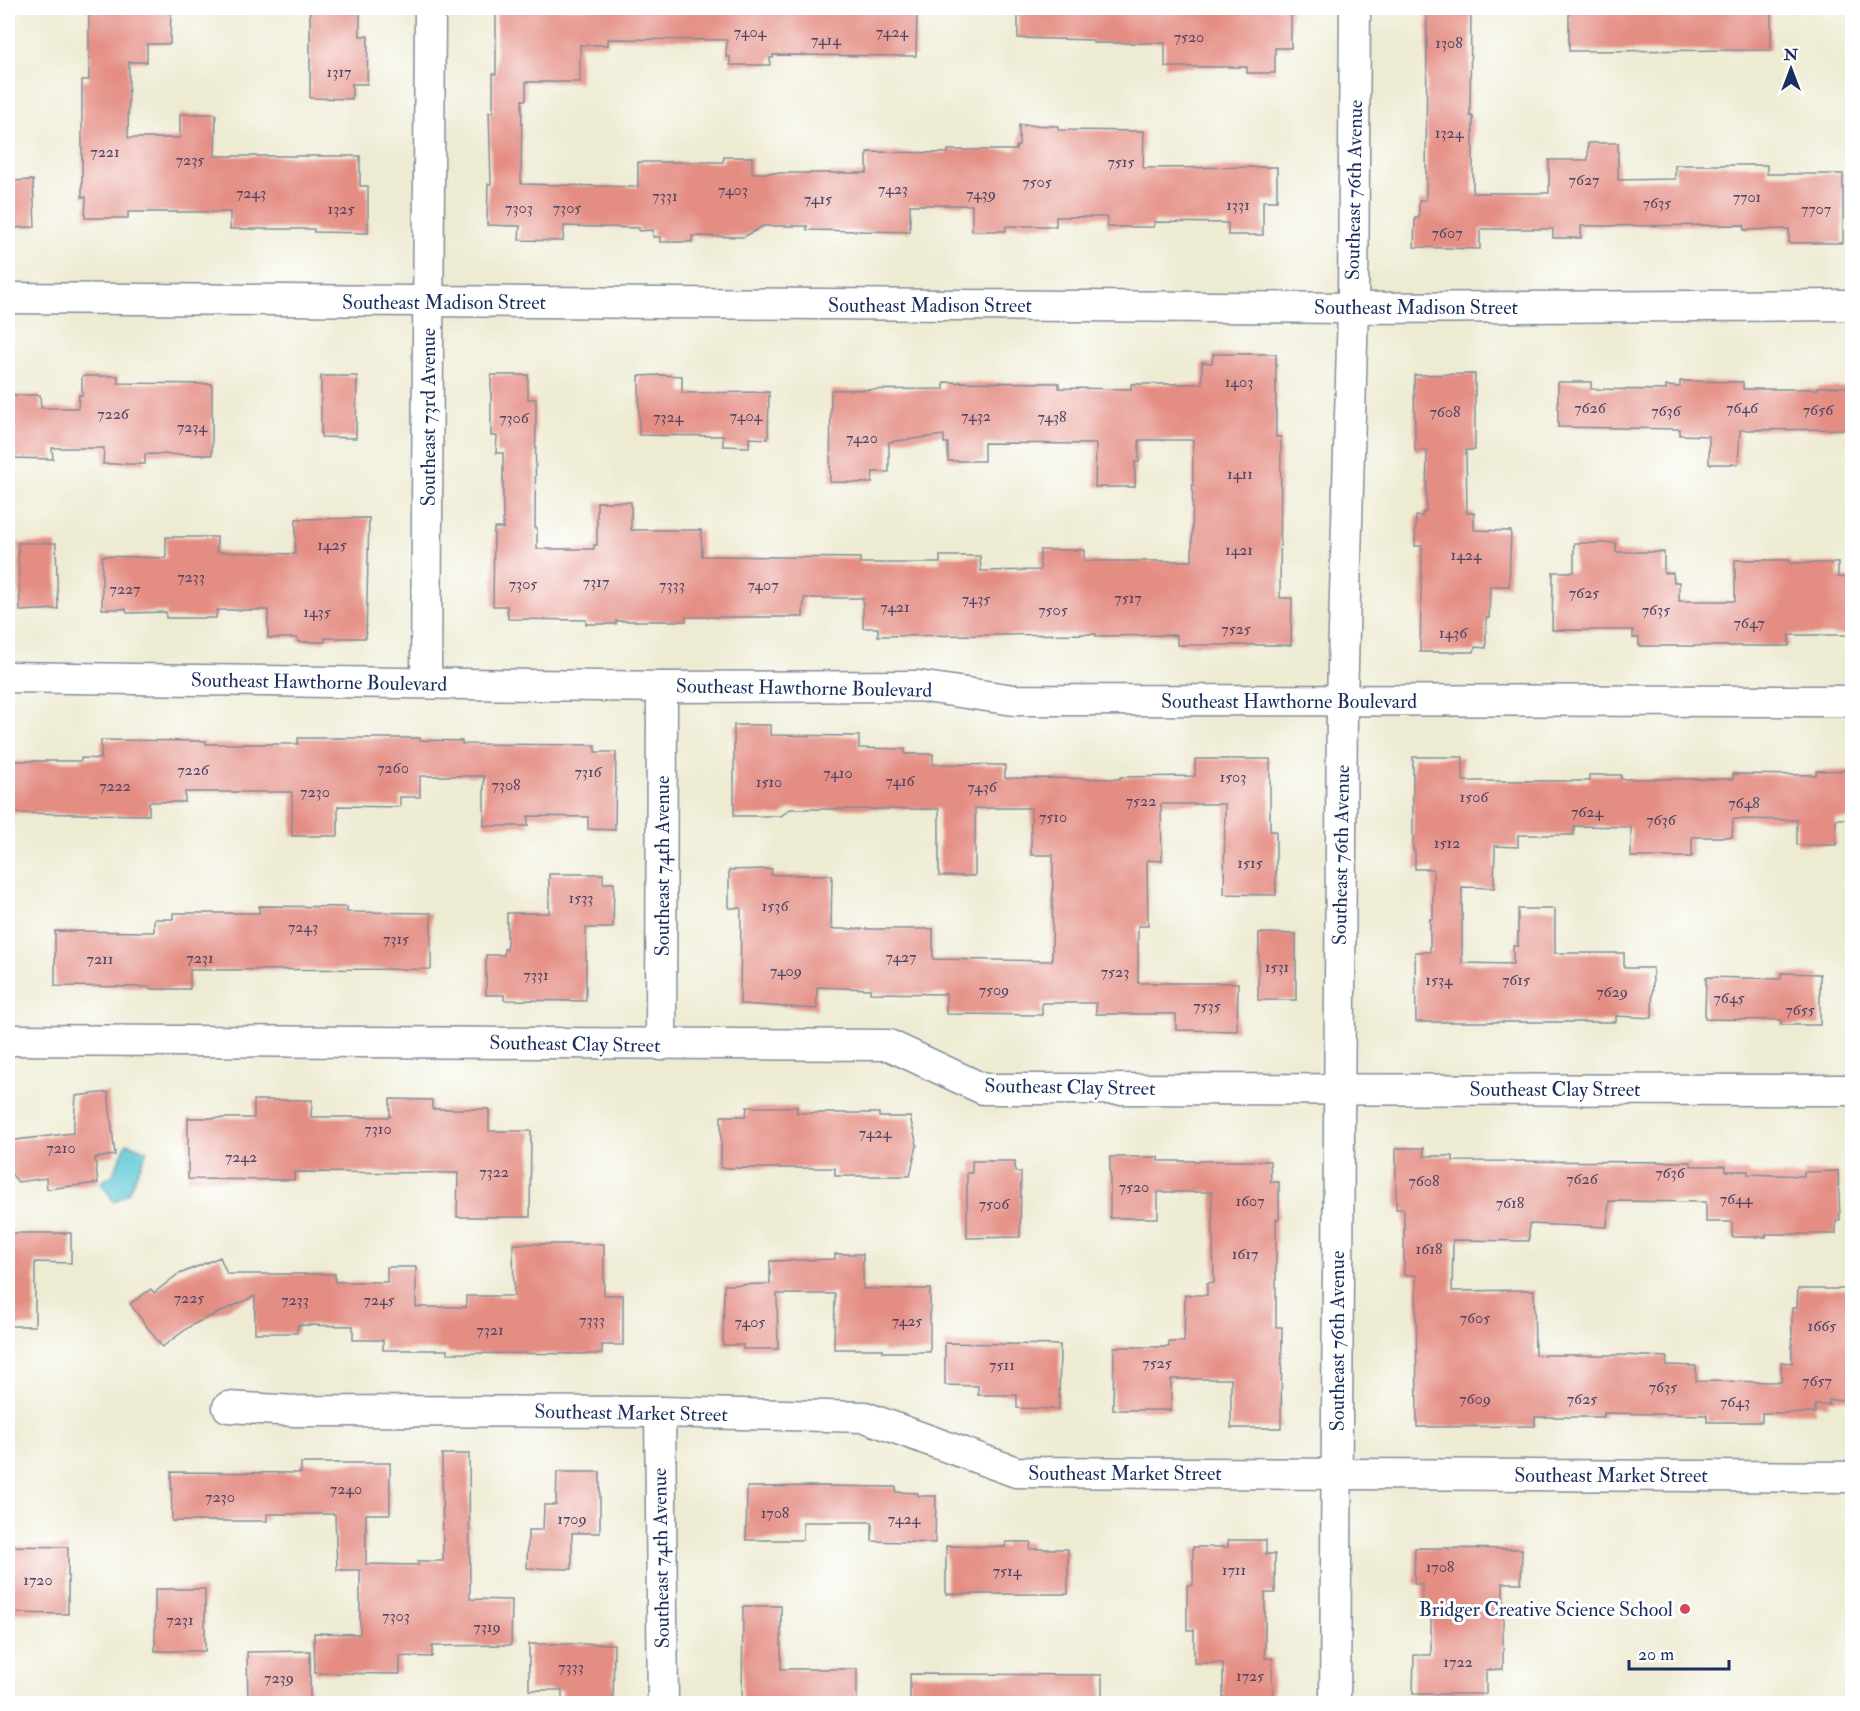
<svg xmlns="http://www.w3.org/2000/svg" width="1860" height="1711" viewBox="0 0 1860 1711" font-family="'IM FELL Double Pica',serif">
<rect width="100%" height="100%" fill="#fff"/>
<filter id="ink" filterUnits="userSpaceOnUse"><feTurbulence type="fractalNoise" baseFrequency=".0167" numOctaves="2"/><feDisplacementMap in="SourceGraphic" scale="12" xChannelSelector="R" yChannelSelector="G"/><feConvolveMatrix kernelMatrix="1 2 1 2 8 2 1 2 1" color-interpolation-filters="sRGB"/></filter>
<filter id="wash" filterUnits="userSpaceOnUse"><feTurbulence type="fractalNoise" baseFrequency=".008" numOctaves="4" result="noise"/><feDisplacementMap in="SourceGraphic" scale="24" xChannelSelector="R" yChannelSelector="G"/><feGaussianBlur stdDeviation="1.35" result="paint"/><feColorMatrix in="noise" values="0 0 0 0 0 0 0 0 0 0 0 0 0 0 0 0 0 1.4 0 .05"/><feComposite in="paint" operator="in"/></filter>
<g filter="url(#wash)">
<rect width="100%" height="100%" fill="#eeebd3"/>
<path fill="#5cc8d4" stroke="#3c7c99" stroke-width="1.5" d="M127,1143L147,1151L128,1193L114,1202L101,1182L112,1176Z"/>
<g id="blocks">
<g fill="#e48d83">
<path d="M89,8H171L170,44H147V62H129L128,138H180V114H216L215,156H360V186H368V233L314,232V229H230V212H128V218H85L86,197H82V80H89Z"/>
<path d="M310,8H360V36H368L367,84H352V99L310,98Z"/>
<path d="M496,8H917L916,56L773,55V58H770V65H730V57H726L727,40L608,39V45H580V82H526V100H522L521,184L638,187V162H723L724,157H752V173H867V152L948,153V150H1016L1017,146H1019V125L1058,126V130L1144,131L1143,168L1277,167V201H1263V235H1228V223L1154,222V227H1107V217H1056V226H1006V231H972V205H910V232L807,230V226H763L744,237L692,236V242H660V237H653V230L639,231V228L564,226L563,241L519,240L520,226L487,225L488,184H491L489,112H493V74H496Z"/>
<path d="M1018,8H1291V48H1275V73H1247V67H1165V43H1093V40L1018,38Z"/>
<path d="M1427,8H1471L1470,116H1473V193H1549V160H1588V143H1618V180L1675,179V165H1767V174H1843V243H1789V229L1744,230V225L1581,226V238H1553V229H1480V249L1414,247L1415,218H1419V200H1426Z"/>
<path d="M1569,8H1771V50L1569,51Z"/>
<path d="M33,180L35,227L8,228V181Z"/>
<path d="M1213,354H1276V437H1281L1280,598H1292L1291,645H1177V635L1096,636V634L878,636V628H863V598H804L803,617H686V621H616V624H586V620L508,619L507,606H493L494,528H503V453H496L497,436H491V375H528V399H536L535,528H537V549H594V545H597V502H631V530H701L702,556L860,558V563H940V556H980L981,571L1040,570V550H1084V561H1192L1193,440H1139V462H1135V487H1095L1096,444L984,443V461H948V443H944V435L889,442V472H873L872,483L830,482L831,390L944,389V382L1059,383V388L1131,389V384H1202V362L1212,363Z"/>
<path d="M1475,374V450H1466L1467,513H1474V530L1511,531L1509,586H1490L1489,618H1486V648L1475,647L1474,652H1420L1422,546H1415L1416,516H1423V512H1426L1427,450L1415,451L1414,375Z"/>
<path d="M661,375L682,376V393L769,392L768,439L749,438V447L723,446V436L639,435V376Z"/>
<path d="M82,376H118V383L212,384V455L145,454V464H103L104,448H52L53,459L8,458V395H40L41,408H78L79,395H82Z"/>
<path d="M321,376H357L356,438L321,437Z"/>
<path d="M1680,381L1743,382V389H1818V387H1849V429L1740,430L1738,464H1709V436L1680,435V429L1558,427V382H1591V389L1666,390V386L1680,387Z"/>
<path d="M369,518L366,638H325V642H298V638H268V610H217L216,618H166V612L127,613L126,609H102V556L166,558V537H217V552L295,554L296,519Z"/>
<path d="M18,543H56L58,609L20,611Z"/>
<path d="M1574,543H1616V552H1664V573H1673L1674,582H1679V601H1735V560H1790V563H1838V577L1852,578V635H1789V646H1639V638H1633V630H1552L1553,572H1574Z"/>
<path d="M734,725H770V735L859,736V748L905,749V754H933V764L1005,765V778L1120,779V777L1195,776V759H1270V831H1276V895L1224,894L1225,804H1161L1162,861L1147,860L1148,926H1138V983H1238L1237,1031L1176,1030V1014H1096V1003H1042V1015L946,1014V994L870,993V989L817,987V1009L740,1004L741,908H729V870L772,869L771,875H832L831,929H933V959L1052,961L1053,855H1031V808H975V876H939V809H790L781,816H734Z"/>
<path d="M298,738H420V740L462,741V744L595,745V752H616L615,830L588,829V817L528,816V826H484V776H420V797H400V807L338,806V836H292V792H185V802H149V815L12,813L11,804H8V761H81V758L101,759V740L206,741V744H298Z"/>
<path d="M1413,757H1463V781H1589V775H1621V779H1733V774L1816,775V771L1852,770V819H1836V845H1797V820L1733,819L1732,837H1692V857H1631V827L1574,826V835H1518V847L1495,846L1494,888L1462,887V963L1513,964V946H1518V909H1555V953H1624V968H1653L1652,1018L1616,1016V1022H1416L1415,952H1430V919H1433V869H1415V851H1413Z"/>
<path d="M549,874H603V883H614L613,928H586V1001L504,1000V995H486V955H504V949H507V913H549Z"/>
<path d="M259,906L347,907V912L431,913V969L190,970V989H150V987L55,986V931L154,932V919H173V913H259Z"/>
<path d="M1259,933L1296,934V1000H1258Z"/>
<path d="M1781,973L1820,974V1025H1781V1020L1705,1019L1706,977L1781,979Z"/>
<path d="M108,1092L115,1155L95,1158L98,1183L47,1189L46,1178L18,1182L8,1170V1141L73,1133L76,1096Z"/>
<path d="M390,1099L432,1100V1109H489V1131H531L530,1217H457L458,1173L294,1172V1180L188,1179V1118H254V1100H312L311,1117H390Z"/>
<path d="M747,1107H797V1113H879V1117H910L917,1145L910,1176H835V1168H721V1116H746Z"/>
<path d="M1396,1148H1424V1156H1453V1161L1691,1162V1166H1726V1171H1748V1174L1804,1176V1172L1838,1171L1840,1221H1836V1234H1766V1237H1732V1222H1706V1202L1609,1201L1607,1227L1529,1224V1241L1453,1240L1452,1291L1534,1290L1535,1355H1622L1667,1357L1666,1365L1696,1366V1381L1781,1382V1362L1792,1363V1308H1797L1798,1289H1852V1399L1829,1400V1405H1815V1413H1762V1422H1707V1415L1604,1413V1417H1535V1426L1417,1427L1416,1275H1404V1209H1396Z"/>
<path d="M1110,1157H1158V1161H1270L1271,1182H1279V1219H1276V1327H1282L1281,1428H1231V1379H1171V1410H1113L1114,1347H1169V1342H1184L1185,1295H1207V1283H1214L1212,1192H1158V1218H1110Z"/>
<path d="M972,1161H1015V1172H1021L1020,1237L967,1238V1173H972Z"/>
<path d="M8,1233H71V1263L35,1262V1326H8Z"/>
<path d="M513,1244H604V1295H623V1345H602V1354L447,1353V1350H383V1340H353V1326L298,1325L297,1333H255V1296L192,1325L162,1347L130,1304L151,1289L154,1293L177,1275L220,1257L227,1274H335V1282H387V1267H416V1307H466V1296H514Z"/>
<path d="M835,1254H863V1289H930V1352H883V1349H834L835,1294H777L778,1349H743V1345H723L724,1285L770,1284V1261L835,1259Z"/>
<path d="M945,1343L1060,1345L1059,1409L1017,1408V1395H978V1386L945,1385Z"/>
<path d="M442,1454H469L470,1599L512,1600L511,1645L432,1646V1657L400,1656V1674L315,1673L314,1633L360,1634V1570H337L335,1514H267V1521H172L171,1472L301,1473V1463H390V1514H366V1564L418,1565V1561H443Z"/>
<path d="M557,1472H600V1533H572V1569L527,1568L528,1530H543L544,1505H556Z"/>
<path d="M818,1486L896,1487V1492L918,1493V1496H936L935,1543L872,1541V1522H803V1540H746L747,1487Z"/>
<path d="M1228,1540H1266V1554H1275V1593H1265V1658H1272L1273,1704H1223V1663H1194V1630H1187V1585H1193V1547H1228Z"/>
<path d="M1006,1542H1031L1030,1549H1068V1594H946V1546L1005,1547Z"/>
<path d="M8,1546L68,1547V1614L8,1613Z"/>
<path d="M1415,1548L1522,1549L1521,1583H1503V1669L1486,1670V1694H1413L1414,1655H1431V1602L1422,1601V1584H1414Z"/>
<rect x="155" y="1589" width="50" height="62"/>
<path d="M743,1606H781V1669H857V1704H742Z"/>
<path d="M529,1644H614L613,1704H562V1690H529Z"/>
<path d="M310,1651V1704H248L247,1652Z"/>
<path d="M910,1674L1102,1675V1704H910Z"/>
</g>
</g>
</g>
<g filter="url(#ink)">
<use href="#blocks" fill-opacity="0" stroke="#848d98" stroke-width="1.5"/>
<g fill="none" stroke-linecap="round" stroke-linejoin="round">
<g stroke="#848d98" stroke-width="33">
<g id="street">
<path d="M8,298L1353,308L1852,305"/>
<path d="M8,677L662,687L918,686L1014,700L1852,701"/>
<path d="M426,683L430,8"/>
<path d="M8,1040L889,1045L983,1089L1852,1090"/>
<path d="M661,1045L662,687"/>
<path d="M228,1407L296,1411L660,1412L865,1417L1016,1472L1852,1477"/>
<path d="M660,1412L663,1704"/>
<path d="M1335,1704L1342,701L1353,308L1355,8"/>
</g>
</g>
<use href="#street" stroke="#fff" stroke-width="30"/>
</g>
</g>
<circle fill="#d1495b" stroke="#fff" stroke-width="2" cx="1685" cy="1609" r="6"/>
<g text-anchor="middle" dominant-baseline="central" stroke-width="6" stroke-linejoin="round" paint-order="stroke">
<g font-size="16" fill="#4d4667">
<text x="750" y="32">7404</text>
<text x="892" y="32">7424</text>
<text x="1189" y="37">7520</text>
<text x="826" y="40">7414</text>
<text x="1449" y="43">1308</text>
<text x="339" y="72">1317</text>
<text x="1449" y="133">1324</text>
<text x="105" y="152">7221</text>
<text x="190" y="160">7235</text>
<text x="1121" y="162">7515</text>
<text x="1584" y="180">7627</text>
<text x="1037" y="182">7505</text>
<text x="893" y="189">7423</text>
<text x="733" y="190">7403</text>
<text x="251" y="193">7243</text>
<text x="981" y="194">7439</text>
<text x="665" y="196">7331</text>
<text x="1747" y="197">7701</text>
<text x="818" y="199">7415</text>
<text x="1657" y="203">7635</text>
<text x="1238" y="205">1331</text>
<text x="519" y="208">7303</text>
<text x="567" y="208">7305</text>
<text x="341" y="209">1325</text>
<text x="1816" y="209">7707</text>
<text x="1447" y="233">7607</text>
<text x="1239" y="382">1403</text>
<text x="1590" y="408">7626</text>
<text x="1742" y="408">7646</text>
<text x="1818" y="410">7656</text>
<text x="1666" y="411">7636</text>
<text x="1445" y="412">7608</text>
<text x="113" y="414">7226</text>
<text x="746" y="416">7404</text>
<text x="976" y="416">7432</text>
<text x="668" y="417">7324</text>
<text x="1052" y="417">7438</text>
<text x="514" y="418">7306</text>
<text x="192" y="427">7234</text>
<text x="862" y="438">7420</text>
<text x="1240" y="474">1411</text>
<text x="332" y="545">1425</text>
<text x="1239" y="550">1421</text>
<text x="1466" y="555">1424</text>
<text x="191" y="577">7233</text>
<text x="596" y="582">7317</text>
<text x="523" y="584">7305</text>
<text x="672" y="585">7333</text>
<text x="763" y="585">7407</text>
<text x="125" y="589">7227</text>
<text x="1584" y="593">7625</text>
<text x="1128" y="598">7517</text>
<text x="976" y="599">7435</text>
<text x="895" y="607">7421</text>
<text x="1053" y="610">7505</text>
<text x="1656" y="610">7635</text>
<text x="317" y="612">1435</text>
<text x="1749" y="623">7647</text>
<text x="1236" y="629">7525</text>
<text x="1453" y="633">1436</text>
<text x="393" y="768">7260</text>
<text x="193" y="770">7226</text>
<text x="588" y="772">7316</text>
<text x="838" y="773">7410</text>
<text x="1233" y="777">1503</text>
<text x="900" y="781">7416</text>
<text x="769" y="782">1510</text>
<text x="506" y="785">7308</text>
<text x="115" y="786">7222</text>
<text x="982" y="787">7436</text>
<text x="315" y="792">7230</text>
<text x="1474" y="797">1506</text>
<text x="1141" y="801">7522</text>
<text x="1744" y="803">7648</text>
<text x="1587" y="812">7624</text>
<text x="1053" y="817">7510</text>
<text x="1661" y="820">7636</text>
<text x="1447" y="843">1512</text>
<text x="1250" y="863">1515</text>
<text x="581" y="898">1533</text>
<text x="775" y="906">1536</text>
<text x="303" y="927">7243</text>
<text x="396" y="939">7315</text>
<text x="901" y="957">7427</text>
<text x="200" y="958">7231</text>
<text x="100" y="959">7211</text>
<text x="1277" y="967">1531</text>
<text x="786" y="971">7409</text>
<text x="1115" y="972">7523</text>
<text x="536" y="975">7331</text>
<text x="1439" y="980">1534</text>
<text x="1516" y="980">7615</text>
<text x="994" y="990">7509</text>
<text x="1612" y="992">7629</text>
<text x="1729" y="998">7645</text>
<text x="1207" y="1006">7535</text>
<text x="1800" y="1010">7655</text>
<text x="378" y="1129">7310</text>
<text x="875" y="1133">7424</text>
<text x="61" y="1148">7210</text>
<text x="241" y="1157">7242</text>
<text x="494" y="1172">7322</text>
<text x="1670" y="1173">7636</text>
<text x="1582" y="1179">7626</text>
<text x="1424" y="1181">7608</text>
<text x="1134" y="1187">7520</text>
<text x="1736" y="1199">7644</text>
<text x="1250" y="1201">1607</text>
<text x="1510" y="1203">7618</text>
<text x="994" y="1204">7506</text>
<text x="1429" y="1249">1618</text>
<text x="1245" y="1254">1617</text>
<text x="189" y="1298">7225</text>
<text x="295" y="1300">7233</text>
<text x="379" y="1300">7245</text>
<text x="1475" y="1318">7605</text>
<text x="592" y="1320">7333</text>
<text x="907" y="1321">7425</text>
<text x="750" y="1322">7405</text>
<text x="1822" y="1326">1665</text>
<text x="490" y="1330">7321</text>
<text x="1157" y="1363">7525</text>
<text x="1002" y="1365">7511</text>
<text x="1817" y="1381">7657</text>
<text x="1663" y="1387">7635</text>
<text x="1475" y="1399">7609</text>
<text x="1582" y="1399">7625</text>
<text x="1735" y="1402">7643</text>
<text x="346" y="1489">7240</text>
<text x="220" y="1497">7230</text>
<text x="775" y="1513">1708</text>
<text x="572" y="1519">1709</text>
<text x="904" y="1519">7424</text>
<text x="1440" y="1567">1708</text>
<text x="1234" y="1570">1711</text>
<text x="1007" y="1571">7514</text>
<text x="38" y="1580">1720</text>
<text x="396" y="1616">7303</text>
<text x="180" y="1620">7231</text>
<text x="487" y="1627">7319</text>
<text x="1458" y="1662">1722</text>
<text x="571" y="1667">7333</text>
<text x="1250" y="1676">1725</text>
<text x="279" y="1678">7239</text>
</g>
<g font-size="20" fill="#1b2f5e" stroke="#fff">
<text transform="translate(1354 190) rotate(-89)">Southeast 76th Avenue</text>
<text x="444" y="302">Southeast Madison Street</text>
<text x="930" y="305">Southeast Madison Street</text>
<text x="1416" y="307">Southeast Madison Street</text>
<text transform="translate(428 417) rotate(-90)">Southeast 73rd Avenue</text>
<text transform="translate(319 682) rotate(1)">Southeast Hawthorne Boulevard</text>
<text transform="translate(804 688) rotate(1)">Southeast Hawthorne Boulevard</text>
<text x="1289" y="701">Southeast Hawthorne Boulevard</text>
<text transform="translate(1341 855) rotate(-89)">Southeast 76th Avenue</text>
<text transform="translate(662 866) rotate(-90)">Southeast 74th Avenue</text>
<text transform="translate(575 1044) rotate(1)">Southeast Clay Street</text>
<text transform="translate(1070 1087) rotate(1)">Southeast Clay Street</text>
<text x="1555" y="1089">Southeast Clay Street</text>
<text transform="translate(1337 1341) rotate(-90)">Southeast 76th Avenue</text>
<text transform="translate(631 1413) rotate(1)">Southeast Market Street</text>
<text x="1125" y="1473">Southeast Market Street</text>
<text x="1611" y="1475">Southeast Market Street</text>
<text transform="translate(661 1558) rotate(-91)">Southeast 74th Avenue</text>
</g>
<g font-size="20" fill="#1b2f5e" stroke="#fff" text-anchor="end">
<text x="1673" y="1609">Bridger Creative Science School</text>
</g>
</g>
<rect width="1860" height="1711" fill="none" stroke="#fff" stroke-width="30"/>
<g transform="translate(1791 69)" stroke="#ffffff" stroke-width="4.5" paint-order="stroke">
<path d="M0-4.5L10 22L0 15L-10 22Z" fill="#1b2f5e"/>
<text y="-9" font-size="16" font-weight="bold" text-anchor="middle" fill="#1b2f5e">N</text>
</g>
<path d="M1629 1660v9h100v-9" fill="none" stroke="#1b2f5e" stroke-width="3"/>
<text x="1638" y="1660" font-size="18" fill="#1b2f5e" stroke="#ffffff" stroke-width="4.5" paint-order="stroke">20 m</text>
</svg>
